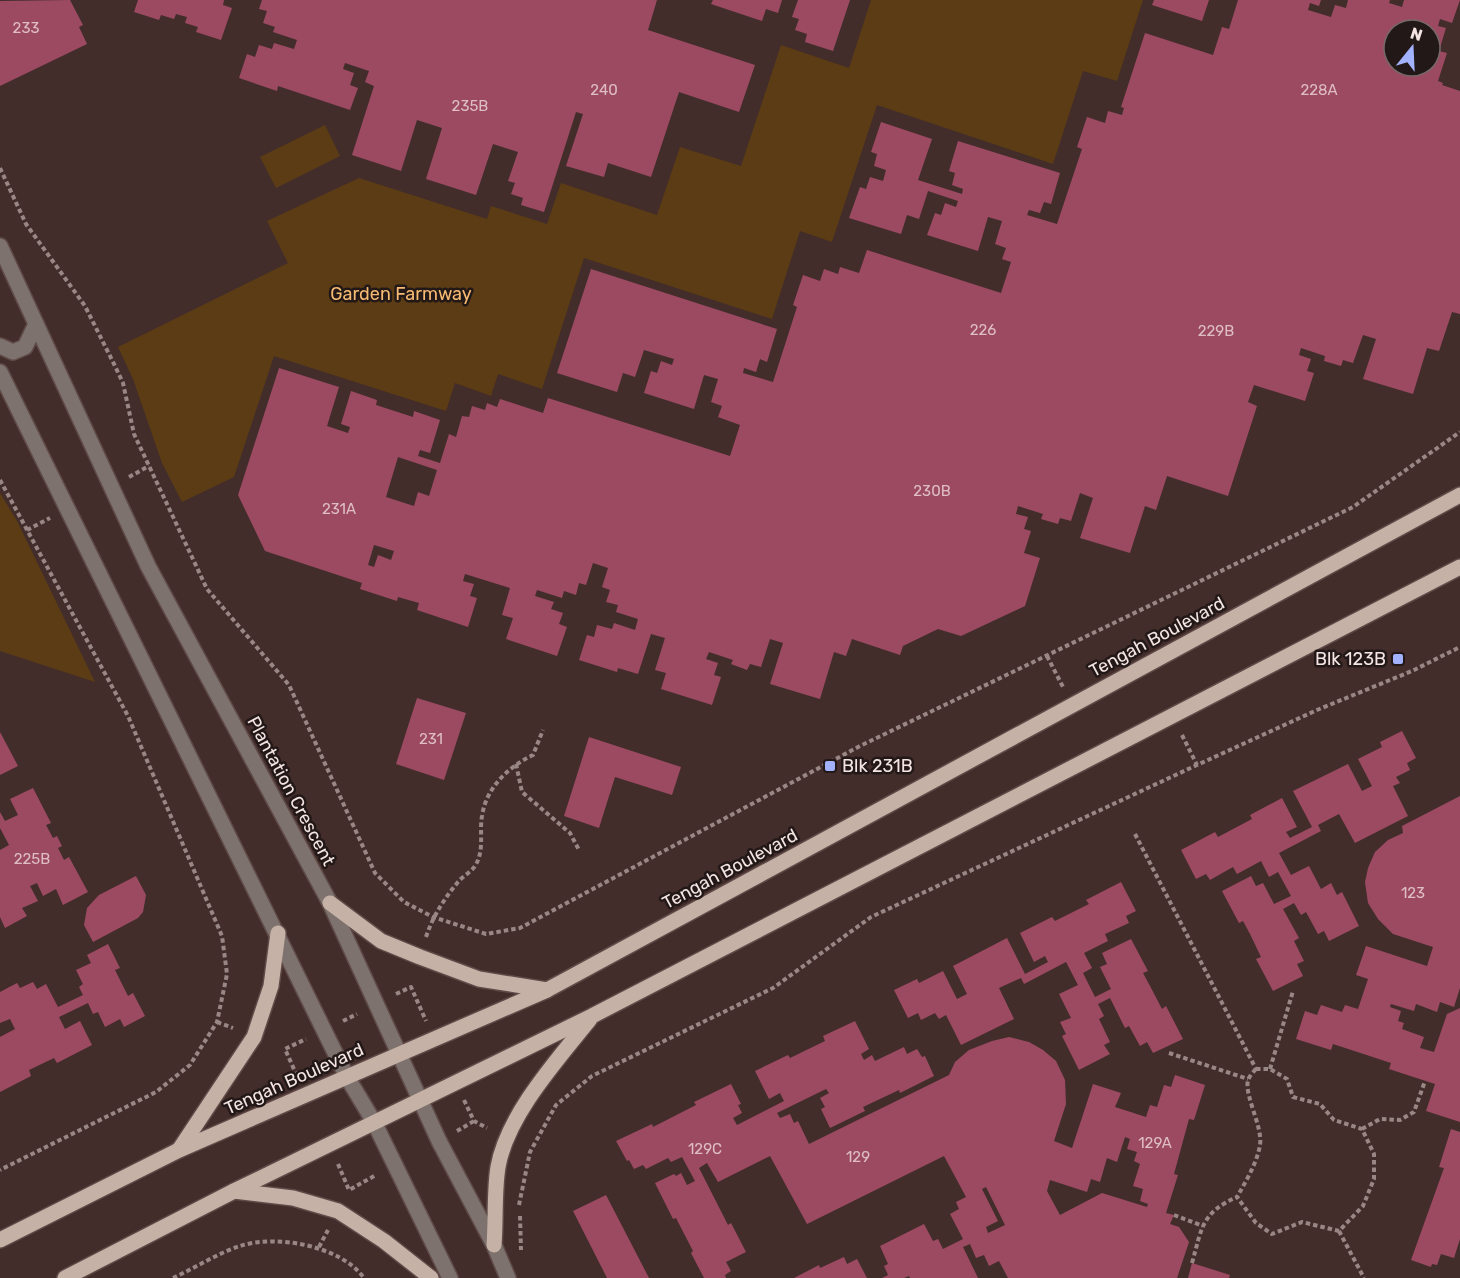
<svg xmlns="http://www.w3.org/2000/svg" width="1460" height="1278" viewBox="0 0 1460 1278" font-family="Rubik,sans-serif">
<rect width="100%" height="100%" fill="#432d2b"/>
<g fill="#5b3c14">
<path d="M871,0H1143L1117,81L1083,71L1053,164L877,105L832,242L800,231L772,319L584,258L542,389L498,374L491,396L455,383L446,411L274,356L234,477L182,502L162,463L133,379L118,347L288,263L267,221L359,178L487,219L491,206L547,224L561,183L657,215L680,147L741,166L781,45L849,68Z"/>
<path d="M325,125L340,156L276,188L260,157Z"/>
<path d="M0,493L17,521L95,682L0,651Z"/>
</g>
<g fill="#9c4a62" fill-rule="evenodd">
<path d="M70,0L83,25L79,27L87,44L0,86V1Z"/>
<path d="M138,0H224L223,5L232,8L221,40L196,32L198,27L185,23L187,17L176,14L174,19L161,15L159,20L134,12Z"/>
<path d="M262,0H657L648,30L755,65L739,112L679,92L651,177L608,163L604,177L566,166L583,114L576,112L544,212L521,205L523,198L511,194L515,183L508,181L518,152L493,144L476,195L426,179L442,128L417,120L401,171L352,155L374,86L365,82L369,71L345,63L343,69L354,73L350,85L358,88L350,110L278,86L277,91L239,78L247,54L255,57L259,45L272,49L274,43L294,49L297,40L273,32L275,27L263,23L267,11L259,9Z"/>
<path d="M713,0H782L778,13L766,9L762,21L711,4Z"/>
<path d="M798,0H850L833,51L805,42L807,34L795,30L799,19L792,17Z"/>
<path d="M1154,0H1209L1202,21L1152,5Z"/>
<path d="M1238,0H1321L1319,6L1310,3L1308,10L1331,17L1335,5L1346,8L1348,0H1390L1389,3L1402,7L1404,0H1460L1452,23L1440,19L1438,26L1446,28L1439,51L1447,53L1438,81L1443,83L1442,85L1460,91V314L1452,312L1439,351L1427,348L1413,394L1363,379L1376,339L1363,335L1353,363L1343,360L1341,366L1324,361L1325,356L1301,348L1299,355L1311,359L1307,371L1314,373L1305,401L1254,385L1248,402L1257,406L1228,496L1167,476L1156,510L1145,506L1130,553L1080,538L1093,498L1080,493L1071,521L1060,518L1058,524L1041,519L1043,514L1018,506L1016,514L1028,517L1024,529L1031,531L1024,553L1040,558L1025,606L961,636L938,629L903,646L900,655L852,639L846,656L834,652L820,699L770,684L783,643L770,639L761,667L750,664L747,670L731,664L733,660L709,652L706,659L718,663L714,675L721,677L712,705L661,689L666,673L655,670L665,638L651,634L638,674L618,668L617,672L579,660L587,635L594,637L597,625L612,629L614,623L635,630L638,619L616,612L618,605L606,602L610,590L602,587L608,568L593,563L586,585L579,583L576,595L564,591L562,598L537,590L535,596L554,602L551,609L563,613L559,624L567,627L557,656L506,639L513,618L502,615L510,588L465,574L463,581L474,584L470,596L477,598L468,627L417,610L419,603L398,597L397,601L360,589L362,583L265,551L238,495L279,368L339,387L327,426L348,433L350,427L341,424L351,391L377,400L376,405L413,417L414,411L440,420L430,453L420,450L418,456L440,463L449,434L456,437L462,416L469,417L472,406L485,410L487,403L497,407L500,399L543,413L548,398L730,456L740,425L718,417L722,406L711,402L718,379L704,375L694,409L644,393L651,371L657,373L661,361L672,365L674,359L644,350L635,377L623,373L617,392L557,373L591,269L777,329L767,362L760,359L756,372L744,368L743,373L773,382L797,307L793,305L803,275L820,281L824,269L838,274L840,267L859,273L867,250L1001,293L1011,262L1002,259L1006,248L995,244L1002,221L988,217L978,251L927,235L935,213L941,215L945,203L956,207L958,201L928,191L919,219L907,215L901,234L849,218L860,187L866,189L870,177L883,181L886,170L874,166L877,154L871,152L881,122L932,139L918,180L962,194L963,189L952,185L955,173L949,171L958,141L1060,173L1051,204L1044,202L1040,213L1029,210L1027,215L1057,224L1082,149L1077,147L1087,117L1105,123L1108,111L1122,115L1124,108L1121,107L1145,33L1213,55L1222,27L1229,29ZM1394,30H1430V66H1394ZM398,457L437,470L429,496L418,492L414,506L386,497ZM374,545L394,551L391,560L378,555L374,567L368,565Z"/>
<path d="M417,698L466,713L444,780L396,764Z"/>
<path d="M1402,731L1416,758L1407,763L1410,770L1396,777L1400,783L1393,786L1408,816L1355,843L1339,814L1318,825L1321,831L1279,853L1291,875L1309,866L1321,889L1331,883L1337,895L1342,892L1359,926L1329,941L1324,931L1318,934L1306,912L1301,915L1294,903L1283,909L1299,938L1294,941L1304,961L1297,964L1303,976L1273,991L1256,959L1261,957L1250,934L1243,921L1239,923L1222,891L1251,876L1256,886L1263,883L1274,904L1291,896L1278,872L1269,877L1261,861L1237,874L1233,867L1210,880L1206,874L1196,879L1181,850L1215,832L1218,837L1252,819L1250,815L1282,798L1297,827L1286,832L1290,838L1312,827L1293,791L1348,764L1362,791L1372,786L1358,759L1382,747L1380,742Z"/>
<path d="M0,732L18,766L0,775Z"/>
<path d="M589,737L681,767L672,795L615,777L599,828L564,816Z"/>
<path d="M33,788L51,823L46,825L53,838L57,836L62,846L58,848L64,860L69,857L88,892L63,905L56,889L43,896L37,883L30,886L38,901L22,908L27,916L5,928L0,917V850L9,845L0,828V812L5,821L18,815L10,799Z"/>
<path d="M1460,796V988L1454,1007L1440,1002L1437,1012L1416,1004L1414,1011L1391,1004L1390,1007L1401,1011L1398,1021L1404,1023L1402,1029L1424,1037L1420,1048L1434,1052L1447,1014L1460,1008V1122L1426,1111L1435,1084L1389,1069L1391,1063L1333,1044L1331,1050L1296,1039L1305,1011L1317,1015L1321,1005L1342,1012L1345,1005L1358,1009L1368,979L1356,975L1366,946L1427,966L1433,947L1393,934L1378,919L1368,903L1365,882L1368,868L1375,852L1388,840L1403,833L1402,826Z"/>
<path d="M136,876L146,895L143,912L138,918L93,942L84,925L87,908L99,895Z"/>
<path d="M1121,882L1136,911L1126,916L1129,923L1105,934L1108,941L1084,953L1092,968L1083,973L1095,997L1111,989L1100,967L1107,964L1102,953L1131,939L1148,971L1143,973L1150,986L1162,1009L1166,1006L1183,1039L1153,1053L1147,1042L1140,1046L1129,1026L1125,1028L1110,998L1098,1004L1104,1016L1099,1019L1110,1042L1104,1045L1110,1054L1079,1070L1062,1036L1066,1034L1060,1022L1071,1018L1059,994L1078,985L1066,962L1024,984L1021,978L999,988L1014,1019L961,1045L946,1015L939,1019L935,1013L921,1020L918,1013L908,1018L894,990L917,979L919,983L943,971L957,999L967,994L953,966L1007,938L1025,974L1048,962L1045,956L1034,962L1020,933L1052,917L1055,921L1089,904L1086,900Z"/>
<path d="M108,944L120,968L115,970L128,996L133,993L145,1016L124,1027L120,1019L105,1027L98,1012L93,1014L88,1003L59,1017L65,1029L80,1021L92,1045L57,1063L54,1058L29,1070L31,1076L0,1092V1037L15,1029L10,1019L0,1023V992L17,983L20,988L33,982L37,989L46,984L58,1007L83,995L79,987L83,984L76,970L91,963L87,955Z"/>
<path d="M855,1021L869,1049L861,1054L864,1060L872,1055L875,1061L904,1047L907,1054L917,1049L922,1057L925,1056L934,1076L900,1093L899,1090L863,1107L865,1111L830,1128L821,1109L825,1107L820,1098L829,1093L826,1089L777,1113L780,1118L790,1114L794,1123L798,1121L809,1144L949,1075L955,1062L969,1050L992,1041L1009,1037L1029,1042L1043,1050L1056,1061L1065,1080L1066,1104L1054,1141L1072,1148L1093,1084L1121,1093L1115,1107L1146,1117L1150,1105L1157,1107L1164,1085L1171,1087L1175,1075L1205,1085L1194,1120L1189,1119L1174,1174L1178,1175L1166,1213L1174,1215L1170,1224L1179,1227L1189,1242L1177,1278H1008L999,1261L989,1266L984,1255L976,1258L970,1244L963,1247L978,1278H910L909,1276L904,1278H882L888,1275L884,1266L888,1264L880,1246L924,1224L933,1241L938,1239L943,1249L963,1239L950,1214L959,1209L956,1202L966,1197L944,1156L807,1224L770,1156L718,1182L707,1163L699,1168L728,1225L731,1223L746,1252L726,1262L731,1271L725,1275L726,1278H704L691,1253L693,1251L676,1218L673,1219L655,1183L674,1174L676,1176L681,1173L687,1185L695,1181L682,1157L671,1162L668,1158L646,1169L643,1165L634,1169L629,1160L627,1161L616,1141L652,1124L653,1127L696,1105L694,1102L731,1084L741,1104L738,1105L742,1113L733,1118L737,1125L784,1101L780,1093L769,1099L755,1071L788,1055L790,1058L825,1041L823,1036ZM1125,1137L1130,1139L1127,1149L1137,1152L1134,1161L1140,1164L1133,1186L1143,1189L1140,1201L1148,1204L1147,1207L1102,1193L1060,1215L1047,1191L1050,1180L1087,1192L1091,1179L1100,1182L1107,1158L1117,1162ZM986,1187L1005,1225L988,1233L986,1227L998,1221L982,1189Z"/>
<path d="M1451,1129L1460,1132V1239L1454,1258L1441,1254L1437,1265L1432,1264L1431,1267L1411,1260L1444,1168L1439,1167Z"/>
<path d="M606,1195L649,1278H607L573,1211Z"/>
<path d="M844,1257L847,1264L857,1259L867,1278H794L819,1265L820,1268Z"/>
<path d="M1192,1263L1230,1275L1229,1278H1188Z"/>
</g>
<g fill="none" stroke-linecap="round" stroke-linejoin="round">
<g stroke="#5f4a48" stroke-width="18">
<g id="minor">
<path d="M0,246L148,566L330,903L439,1141L494,1245L508,1278"/>
<path d="M0,346L13,352L25,347L36,324"/>
<path d="M0,372L347,1077L374,1122L450,1278"/>
</g>
</g>
<g stroke="#5f4a48" stroke-width="18">
<g id="major">
<path d="M330,903L381,941L420,957L479,979L547,990"/>
<path d="M179,1150L254,1037L271,986L278,933"/>
<path d="M234,1191L293,1198L338,1211L384,1241L431,1278"/>
<path d="M0,1240L179,1150L547,990L1460,495"/>
<path d="M494,1245C496,1220 494,1192 498,1167C507,1115 558,1059 590,1019"/>
<path d="M65,1278L234,1191L592,1016L1460,567"/>
</g>
</g>
<g stroke="#998785" stroke-width="4" stroke-dasharray="4.5 3" stroke-linecap="butt">
<path d="M0,168L26,224L85,306L114,364L123,383L134,434L207,589L289,685L375,873L404,902L433,917L486,934L520,928L860,746L1353,507L1460,432"/>
<path d="M129,477L149,466"/>
<path d="M0,480L128,716L222,936L227,974L217,1022L190,1065L156,1092L0,1170"/>
<path d="M27,530L50,518"/>
<path d="M1047,656L1063,687"/>
<path d="M1182,735L1197,765"/>
<path d="M516,764L522,792L570,833L579,850"/>
<path d="M1135,834L1256,1069"/>
<path d="M426,937C433,916 444,899 458,882C463,876 471,872 475,866C485,850 479,833 482,816C486,788 508,767 533,755L543,730"/>
<path d="M396,994L411,987L426,1021"/>
<path d="M343,1021L357,1014"/>
<path d="M217,1022L233,1028"/>
<path d="M1169,1053L1248,1079"/>
<path d="M1256,1069H1270L1287,1079L1293,1097L1320,1104L1334,1120L1362,1129L1374,1154V1179L1363,1206L1339,1231L1302,1222L1272,1234L1256,1223L1237,1197C1246,1181 1257,1163 1260,1145C1263,1127 1244,1095 1248,1080C1249,1077 1253,1072 1256,1069Z"/>
<path d="M1270,1069L1293,991"/>
<path d="M297,1076L285,1049L306,1039"/>
<path d="M464,1100L474,1121L487,1128"/>
<path d="M1362,1129L1380,1119L1400,1120L1414,1112L1425,1081"/>
<path d="M457,1131L474,1121"/>
<path d="M338,1164L349,1190L376,1175"/>
<path d="M519,1205L530,1152L556,1105L592,1076L773,988L871,917L1197,765L1317,710L1412,671L1460,647"/>
<path d="M1174,1215L1203,1226"/>
<path d="M520,1216L521,1250"/>
<path d="M1339,1231L1364,1278"/>
<path d="M319,1247L328,1230"/>
<path d="M1192,1263C1202,1228 1201,1213 1237,1197"/>
<path d="M173,1278C195,1268 218,1253 240,1246C277,1234 341,1246 364,1278"/>
</g>
<use href="#minor" stroke="#7d726d" stroke-width="15"/>
<use href="#major" stroke="#c6b1a6" stroke-width="15"/>
</g>
<g fill="#a2b2fd" stroke="#221817" stroke-width="2">
<rect x="1392" y="653" width="12" height="12" rx="3"/>
<rect x="824" y="760" width="12" height="12" rx="3"/>
</g>
<g text-anchor="middle" dominant-baseline="central" stroke-width="5" stroke-linejoin="round" paint-order="stroke">
<g font-size="15" fill="#debec3">
<text x="26" y="28">233</text>
<text x="604" y="90">240</text>
<text x="1319" y="90">228A</text>
<text x="470" y="106">235B</text>
<text x="983" y="330">226</text>
<text x="1216" y="331">229B</text>
<text x="932" y="491">230B</text>
<text x="339" y="509">231A</text>
<text x="431" y="739">231</text>
<text x="32" y="859">225B</text>
<text x="1413" y="893">123</text>
<text x="1155" y="1143">129A</text>
<text x="705" y="1149">129C</text>
<text x="858" y="1157">129</text>
</g>
<g font-size="18" fill="#f7ba72" stroke="#221817">
<text x="401" y="294">Garden Farmway</text>
</g>
<g font-size="18" fill="#f4e5e3" stroke="#221817">
<text transform="translate(1157 637) rotate(-28)">Tengah Boulevard</text>
<text transform="translate(291 791) rotate(62)">Plantation Crescent</text>
<text transform="translate(730 869) rotate(-28)">Tengah Boulevard</text>
<text transform="translate(294 1079) rotate(-24)">Tengah Boulevard</text>
</g>
<g font-size="18" fill="#f4e5e3" stroke="#221817" text-anchor="end">
<text x="1386" y="659">Blk 123B</text>
<text x="842" y="766" text-anchor="start">Blk 231B</text>
</g>
</g>
<g transform="translate(1412 48) rotate(18)"><circle r="28" fill="#221817" stroke="#766a69" stroke-width="1.5"/>
<path d="M0-4.5L10 22L0 15L-10 22Z" fill="#a2b2fd"/>
<text y="-9" font-size="16" font-weight="bold" text-anchor="middle" fill="#f4e5e3">N</text>
</g>
</svg>
